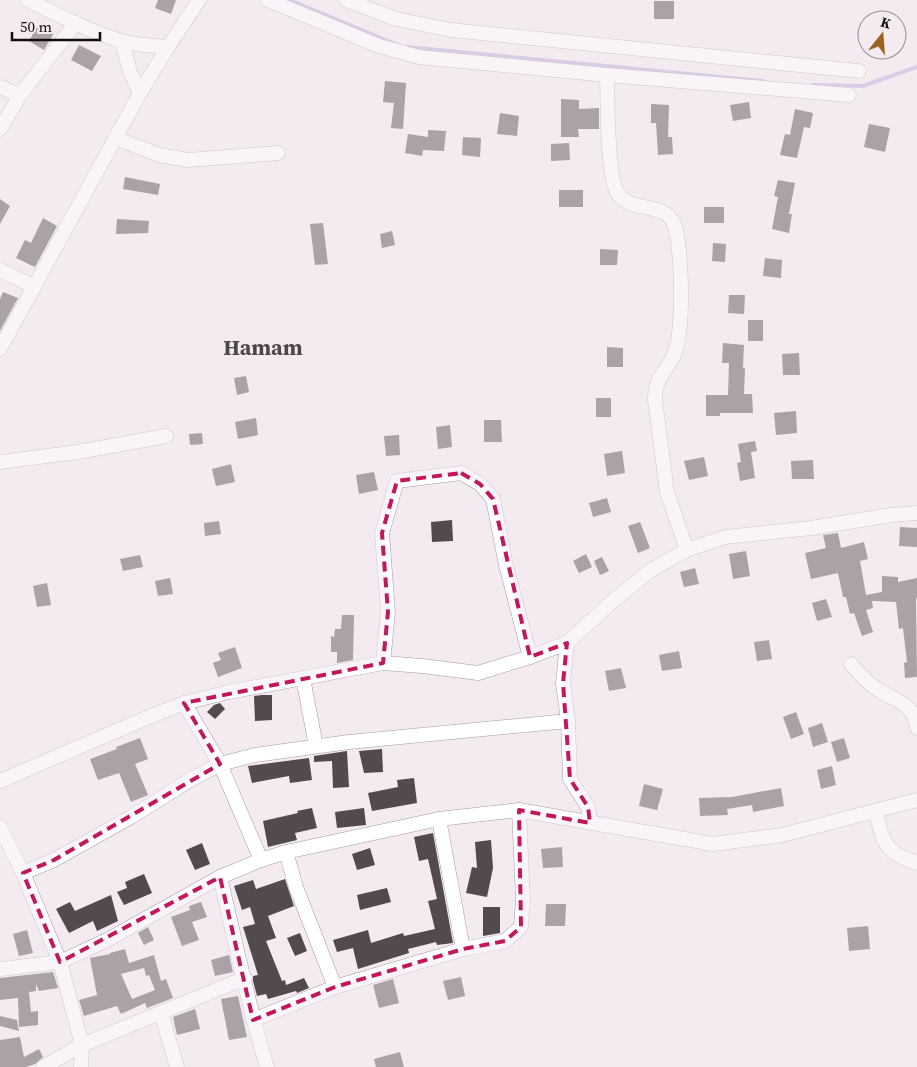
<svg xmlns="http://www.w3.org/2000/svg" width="917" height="1067" viewBox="0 0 917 1067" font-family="'Source Serif 4',serif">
<rect width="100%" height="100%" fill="#f4ebf1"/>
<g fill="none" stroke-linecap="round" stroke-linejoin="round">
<g stroke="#bba7da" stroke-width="4">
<path d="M289,0L398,45"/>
<path d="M407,47L763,81"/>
<path d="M813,85L863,86L917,67"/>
</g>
</g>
<g fill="#524a4d" fill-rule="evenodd">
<path d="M158,0H176L171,14L155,8Z"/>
<rect x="654" y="1" width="20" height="18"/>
<path d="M38,25L54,33L44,50L29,41Z"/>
<path d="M79,45L101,56L92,71L71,60Z"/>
<path d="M385,81L406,83L403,129L391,128L394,103L383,102Z"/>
<path d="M561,99L579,100V109L599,108V129H578L579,137H561Z"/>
<path d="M749,102L751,118L733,121L730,105Z"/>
<path d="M651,104L669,105L668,137H672L673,154L658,155L656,123H651Z"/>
<path d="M795,109L813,113L810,128L804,127L797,158L780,155L785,134L790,135Z"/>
<path d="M500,113L519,116L517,136L497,134Z"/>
<path d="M869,124L890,128L885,152L864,147Z"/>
<path d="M428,130L446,131L444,151L423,150L422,156L405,153L408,134L428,137Z"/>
<path d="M463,137L481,138L480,157L462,155Z"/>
<path d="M569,143L570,160L551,161V144Z"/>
<path d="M125,177L160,184L158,195L123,189Z"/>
<path d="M778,180L795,183L789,214H792L789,233L772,229L778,197L774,196Z"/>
<rect x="559" y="190" width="24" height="17"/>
<path d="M0,199L10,206L0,224Z"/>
<rect x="704" y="207" width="20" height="16"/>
<path d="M43,218L57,226L35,267L16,258L25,240L31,243Z"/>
<path d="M117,219L149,221L148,233L116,234Z"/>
<path d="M323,223L328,264L315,265L310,224Z"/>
<path d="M392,231L395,245L382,248L380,234Z"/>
<path d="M713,243L726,244L725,262L712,261Z"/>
<path d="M600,249L618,250L617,265H600Z"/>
<path d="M765,258L782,260L781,278L763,276Z"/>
<path d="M3,292L18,298L0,331V299Z"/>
<path d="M729,295H745L744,314L728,313Z"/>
<rect x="748" y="320" width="15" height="21"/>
<path d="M723,343L744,345L743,368H745L744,394H752L753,413H720V416H706V395H728L729,363H722Z"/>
<path d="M607,347L623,348V367H607Z"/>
<path d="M799,353L800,375H783L782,354Z"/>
<path d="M246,376L249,392L237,395L234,378Z"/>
<rect x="596" y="398" width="15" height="19"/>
<path d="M796,411L797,433L776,435L774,413Z"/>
<path d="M256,418L258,435L238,439L235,422Z"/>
<path d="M484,420H501L502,442H484Z"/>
<path d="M450,425L452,447L438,449L436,427Z"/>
<path d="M202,433L203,444L190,445L189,434Z"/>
<path d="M399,435L400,455L386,456L384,436Z"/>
<path d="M755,441L757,451L751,452L755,478L740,481L737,463L741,462L738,444Z"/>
<path d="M622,451L625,473L607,476L604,454Z"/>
<path d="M704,457L708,476L689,480L684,461Z"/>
<path d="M813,460L814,479H792L791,461Z"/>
<path d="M231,464L235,482L216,486L212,469Z"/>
<path d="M374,472L378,490L359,494L356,475Z"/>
<path d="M607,498L611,512L593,517L589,503Z"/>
<path d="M452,520L453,541L432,542L431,522Z"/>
<path d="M219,521L221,534L205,536L204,523Z"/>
<path d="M640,522L650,548L638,553L628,526Z"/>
<path d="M900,527L917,528V547L899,546Z"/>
<path d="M838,533L841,548L864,542L868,559L860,561L866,595L882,592V576L898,577V582L917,578V598L916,599L917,677L905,678L904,663L907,662L903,628L899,629L896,602L872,601L873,608L866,610L873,632L862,636L854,613L850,614L846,597H843L838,573L811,579L805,553L826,548L823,535Z"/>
<path d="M746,551L750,576L733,579L729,554Z"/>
<path d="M586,554L592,567L579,573L573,561Z"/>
<path d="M140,555L143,567L123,571L120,559Z"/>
<path d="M602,557L609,571L600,575L594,561Z"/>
<path d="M695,568L699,584L684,587L680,572Z"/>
<path d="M170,578L173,594L158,596L155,581Z"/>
<path d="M47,583L51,605L37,607L33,586Z"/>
<path d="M826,599L832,617L817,621L812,603Z"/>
<path d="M342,615H354L353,660L337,663V652H331V636L334,637L335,629H341Z"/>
<path d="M769,640L772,659L757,661L754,642Z"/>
<path d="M235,647L242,668L218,677L213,663L221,660L218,653Z"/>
<path d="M679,651L682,668L662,671L659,655Z"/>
<path d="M621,668L626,688L609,691L605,671Z"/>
<path d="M262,695H272V720L255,721L254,696Z"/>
<path d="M220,703L225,709L215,719L207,712L214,705Z"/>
<path d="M796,712L804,734L791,739L783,717Z"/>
<path d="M822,723L828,742L813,747L808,728Z"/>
<path d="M140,738L148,759L135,764L148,795L131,802L119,773L98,780L90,759L117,749L116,747Z"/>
<path d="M844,738L850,758L837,762L831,742Z"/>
<path d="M382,749L383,772L364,773L359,751Z"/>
<path d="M347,751L349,787L333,788L332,761L314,762V756Z"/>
<path d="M309,758L312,780L290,783L289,776L252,783L248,766Z"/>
<path d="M832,766L836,785L821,789L817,770Z"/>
<path d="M414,778L417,803L372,811L368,793L398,787L397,780Z"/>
<path d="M644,784L663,789L657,810L639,806Z"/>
<path d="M781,788L784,806L753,812L752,805L727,809L728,815L700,816L699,798L732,797Z"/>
<path d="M312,808L317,828L295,833L297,840L268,847L263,821L298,813L297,811Z"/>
<path d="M364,808L366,825L337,828L335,812Z"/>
<path d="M433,833L453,943L437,945L436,942L408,949L409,953L358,969L353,948L337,952L333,940L368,930L371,943L403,933L404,936L435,929L428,901L437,899L428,859L419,861L414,837Z"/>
<path d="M491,840L493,868L487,897L466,893L472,867L477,868L475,842Z"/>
<path d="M202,843L210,864L195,870L186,850Z"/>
<path d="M562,847L563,867L543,868L541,849Z"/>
<path d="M370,848L375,865L357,870L352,854Z"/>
<path d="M144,874L152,893L124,905L117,892L127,888L125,882Z"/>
<path d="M285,879L294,906L268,916L276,938L266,941L282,981L285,980L286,985L304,978L309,988L297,993L296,991L268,999L266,994L257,996L253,981V976L258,975L243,927L255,924L250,907L242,910L234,886L253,880L256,889Z"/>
<path d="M387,888L391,902L360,910L357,895Z"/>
<path d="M111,895L118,921L97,931L93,921L69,933L56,909L70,902L75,911Z"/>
<path d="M201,902L207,917L192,922L199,940L182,946L171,917L190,910L189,906Z"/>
<path d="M546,904H566L565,926H545Z"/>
<path d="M483,907H500V933L483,936Z"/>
<path d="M868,926L870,949L849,951L847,928Z"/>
<path d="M148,927L154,940L144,945L138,933Z"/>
<path d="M27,930L33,953L19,956L13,934Z"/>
<path d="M300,933L307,951L295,956L287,938Z"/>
<path d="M125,949L129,963L154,955L161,981L166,979L173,998L147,1008L145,1003L121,1014L117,1006L84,1016L79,1000L97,995L90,958L110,954V953ZM144,968L146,976L149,975L155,990L132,999L121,974Z"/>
<path d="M229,955L233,972L215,976L211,960Z"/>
<path d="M53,972L58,988L39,991L36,984V991L29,992L31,1012L38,1011V1025L19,1027L18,998L0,1000V978Z"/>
<path d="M461,977L465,996L448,1000L443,981Z"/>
<path d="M393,979L399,1003L379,1008L373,985Z"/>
<path d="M238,996L247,1037L229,1040L221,999Z"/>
<path d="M195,1009L200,1029L177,1035L173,1017Z"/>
<path d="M0,1016L17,1020L19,1031L0,1026Z"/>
<path d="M20,1037L24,1057L39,1049L43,1057L35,1064L26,1067H0V1040Z"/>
<path d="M400,1052L404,1067H376L374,1059Z"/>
</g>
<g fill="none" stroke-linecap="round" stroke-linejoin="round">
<g stroke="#a49ca2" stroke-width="15">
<g id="minor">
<path d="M28,0C58,15 89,31 121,41C136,45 152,46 168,47"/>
<path d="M268,0L379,46L419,57L607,75L849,95"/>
<path d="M346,0L396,19L451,30L859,71"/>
<path d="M122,41L130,72L140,93"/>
<path d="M607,75C608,99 606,179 619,195C633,214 667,200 675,227C682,253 684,327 675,352C668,372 655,374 655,400L667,492L687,550"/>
<path d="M0,87L20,95"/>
<path d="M0,129L20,95L76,23"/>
<path d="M115,138L159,155L188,160L278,153"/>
<path d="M0,270L33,286"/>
<path d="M0,349L140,93L168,47L199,0"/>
<path d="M0,462L78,452L166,436"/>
<path d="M567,643L563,683L568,721L570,779L588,807L590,823"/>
<path d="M383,663L388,612L382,533L397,481L461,473L480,484L493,499L506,565L530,657"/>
<path d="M851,664C859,674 868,684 880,691C897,702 914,703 917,728"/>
<path d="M303,678L316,746"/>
<path d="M184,703L220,764L261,860"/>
<path d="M0,781L144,719L184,703L229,692L383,663L422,666L478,673L530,657L567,643L614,600L651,570L687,550L725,537L811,528L891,515L917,513"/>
<path d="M876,811C883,843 884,852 917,863"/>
<path d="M439,819L463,949"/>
<path d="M0,827L23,873L60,962L82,1045L81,1067"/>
<path d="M286,852L296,887L335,987"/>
<path d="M23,873L54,860L131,817L190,780L220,764L255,755L349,742L568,721"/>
<path d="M220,877C235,940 248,1005 267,1067"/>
<path d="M0,969L60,962L109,939L220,877L261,860L286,852L439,819L519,810L713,844L782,835L917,800"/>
<path d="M161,1013L177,1067"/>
<path d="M253,1020L335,987L463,949L505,941L521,927L523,900L519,810"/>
<path d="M43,1067L82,1045L245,978"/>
</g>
</g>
<use href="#minor" stroke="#fff" stroke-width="14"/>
</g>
<path d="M0 0H917V1067H0ZM461,473L480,484L493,499L530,657L567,643L563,683L570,779L588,807L590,823L519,810L521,927L505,941L463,949L335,987L253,1020L220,877L60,962L23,873L54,860L220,764L184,703L383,663L388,612L382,533L397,481Z" fill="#f4ebf1" fill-opacity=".55" fill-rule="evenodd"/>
<path fill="none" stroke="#c2185b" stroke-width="4" stroke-dasharray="10 6" stroke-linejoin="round" d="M461,473L480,484L493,499L530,657L567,643L563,683L570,779L588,807L590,823L519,810L521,927L505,941L463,949L335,987L253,1020L220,877L60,962L23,873L54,860L220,764L184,703L383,663L388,612L382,533L397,481Z"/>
<g text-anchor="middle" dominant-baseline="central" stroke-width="5" stroke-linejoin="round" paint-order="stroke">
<g font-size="22" font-weight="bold" fill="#4d464b" stroke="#f4ebf1">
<text x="263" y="347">Hamam</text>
</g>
</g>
<g transform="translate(882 35) rotate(17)"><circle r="24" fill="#f4ebf1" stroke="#999297"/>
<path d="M0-4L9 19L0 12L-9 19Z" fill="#9a641c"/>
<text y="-8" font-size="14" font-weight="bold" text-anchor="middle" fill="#100d0f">K</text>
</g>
<path d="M12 32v8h88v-8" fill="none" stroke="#100d0f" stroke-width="2.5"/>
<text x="20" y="32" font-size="15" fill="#100d0f" stroke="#f4ebf1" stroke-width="4" paint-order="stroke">50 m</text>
</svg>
